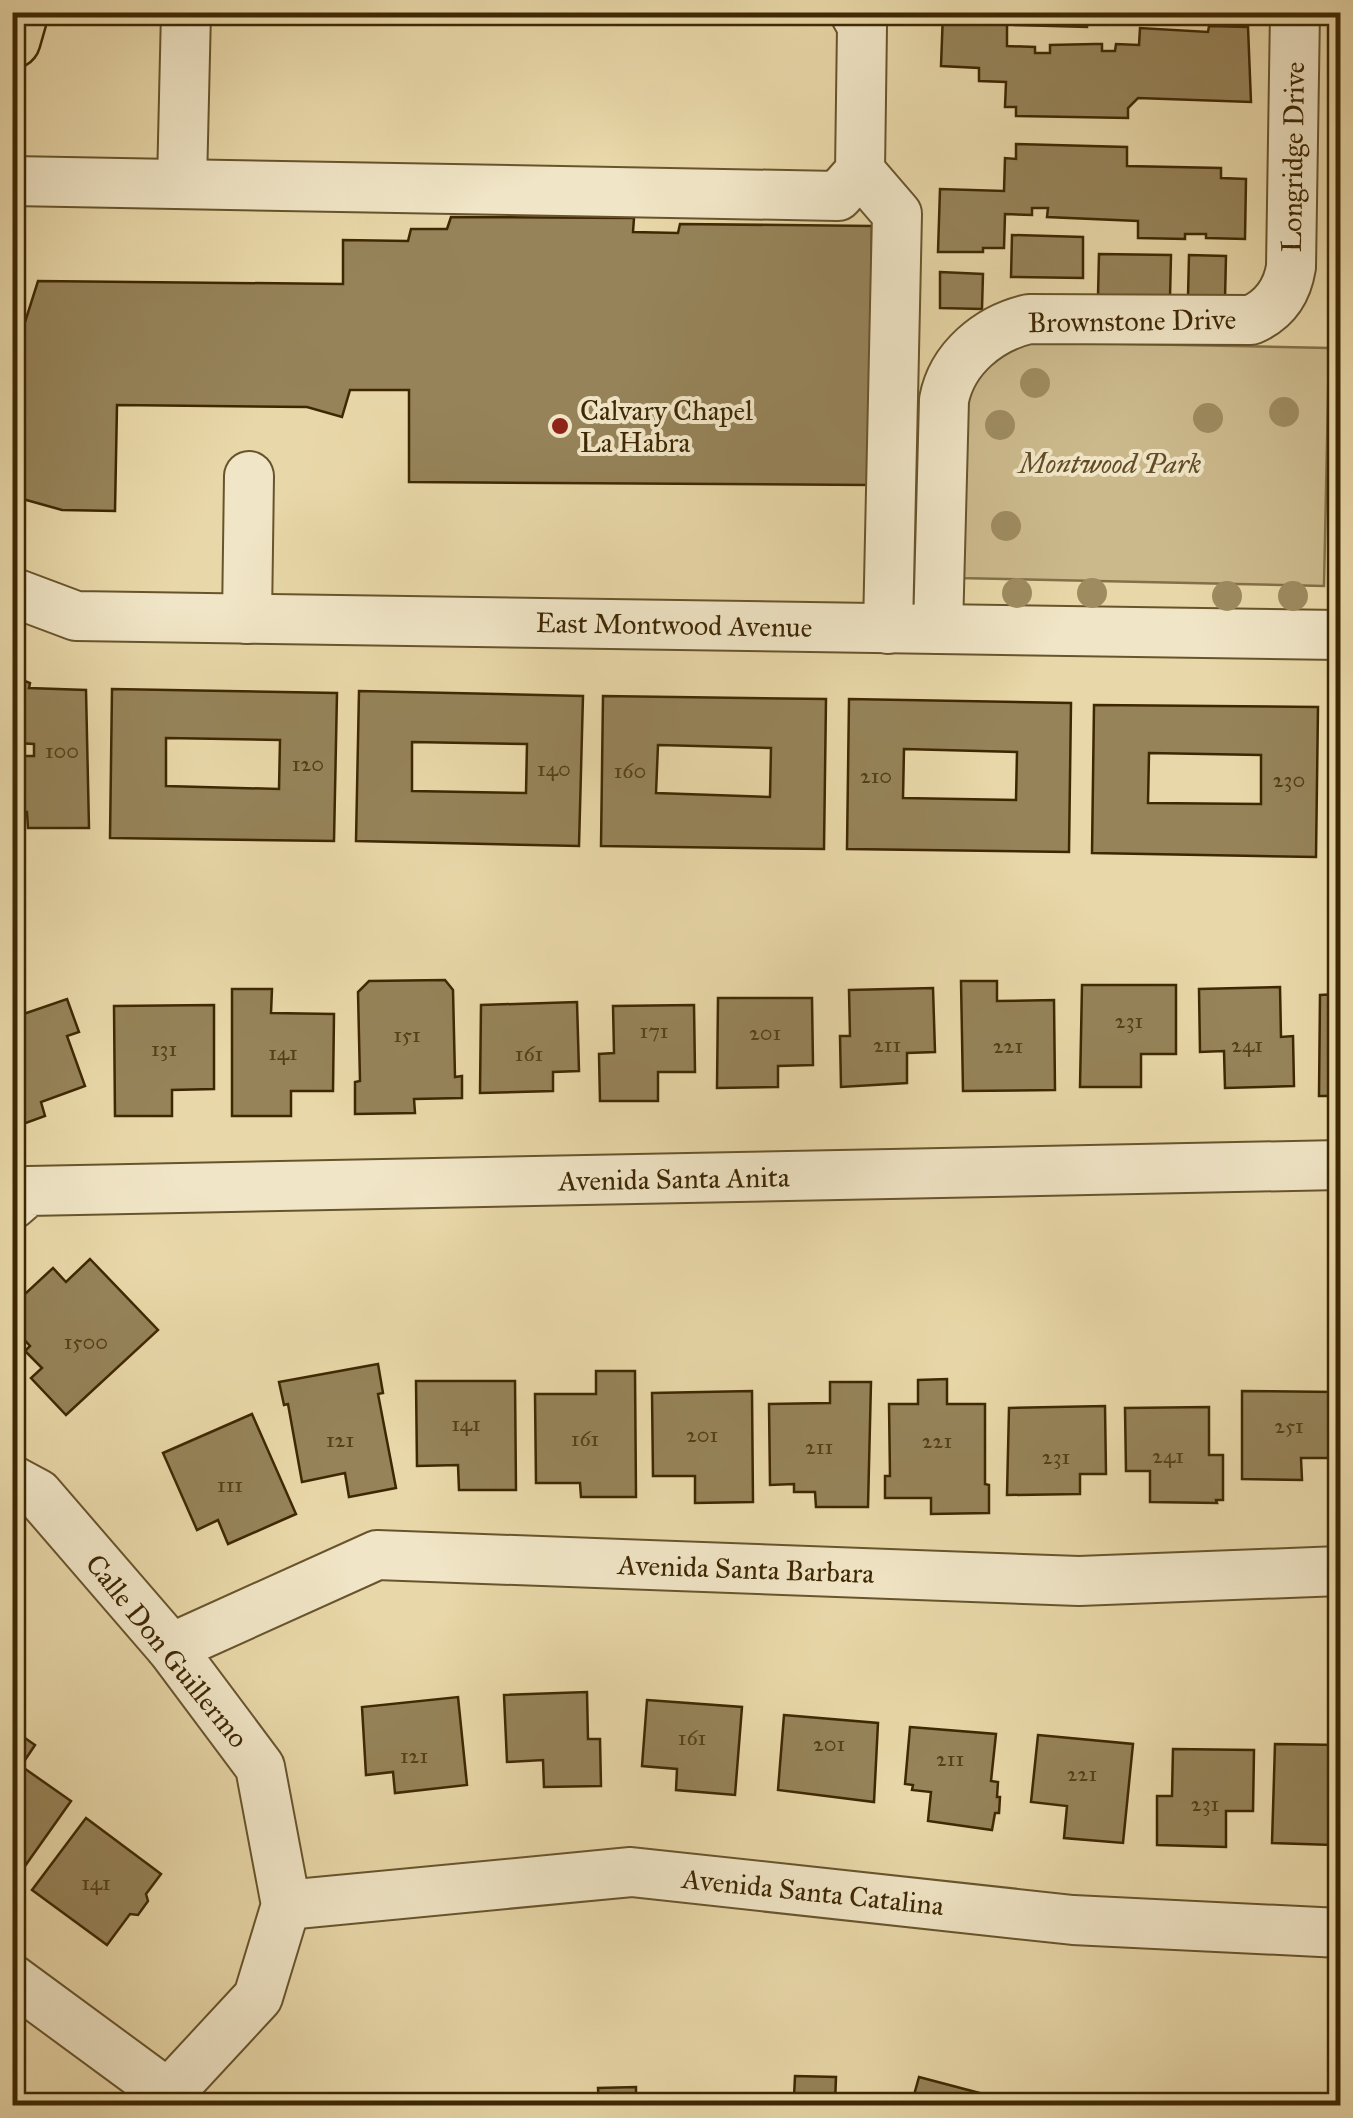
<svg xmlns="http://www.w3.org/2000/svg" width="1353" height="2118" viewBox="0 0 1353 2118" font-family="'IM FELL Great Primer',serif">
<rect width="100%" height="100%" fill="#e8d7a8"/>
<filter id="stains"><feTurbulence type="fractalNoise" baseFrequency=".002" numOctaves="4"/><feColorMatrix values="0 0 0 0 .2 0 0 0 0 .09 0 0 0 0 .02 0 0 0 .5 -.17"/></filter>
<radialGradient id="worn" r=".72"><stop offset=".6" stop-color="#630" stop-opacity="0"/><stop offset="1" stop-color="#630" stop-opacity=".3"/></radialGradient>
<path fill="#cbb98c" stroke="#847048" stroke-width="2.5" d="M1029,342L1329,348L1324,586L958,578L962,396L989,359Z"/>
<g fill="#968359" stroke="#3e2803" stroke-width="2.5" fill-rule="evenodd">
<path d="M943,12H1007V46L1035,47V53H1050V45L1095,44H1102V51H1115L1116,44L1139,45L1140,28L1208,32L1209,26L1248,27L1251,102L1138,98L1128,108V118L1016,116V107H1005L1006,82L979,81V68L941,66Z"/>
<path d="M1015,12H1087V27L1015,25Z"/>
<path d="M1016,144L1127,147V166L1221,168V178L1246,179L1245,239L1206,238V234H1185V239L1138,238V221L1047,217L1048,208H1032V215L1005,214L1004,248H983V252H938L940,189L1004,191L1005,158L1016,159Z"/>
<path d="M451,217L634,218L633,232L678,233L680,224L872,226L870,485L409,482V390H350L342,417L307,407L117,405L115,511L62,510L12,496V363L38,281L343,284V240L408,241L411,229H447Z"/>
<path d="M1012,235L1083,237V278L1011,277Z"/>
<path d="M1099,254L1171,255L1170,297L1098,296Z"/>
<path d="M1189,255L1226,256L1225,299L1188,297Z"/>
<path d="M940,272L983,274L982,309L940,308Z"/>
<path d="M12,676L30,683L29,688L86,690L89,828H28L27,812L12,811V756H34V744L16,743V735L12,734Z"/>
<path d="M112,689L337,693L334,841L110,838ZM166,738L280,740L279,789L166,786Z"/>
<path d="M359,691L583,696L579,846L356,841ZM412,742L527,744L526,793L412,791Z"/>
<path d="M603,696L826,699L824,849L601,846ZM658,745L771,748L770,797L656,793Z"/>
<path d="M849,699L1071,703L1069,852L847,849ZM904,749L1017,752L1016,800L903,798Z"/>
<path d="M1094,705L1318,707L1316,857L1092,853ZM1149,753L1261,755V804L1148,803Z"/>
<path d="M1340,707V856H1337Z"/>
<path d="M445,980L453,990L455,1077L462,1076V1098L414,1099L415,1113L355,1114V1082L360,1081L358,992L369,981Z"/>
<path d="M961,981H997V1001L1054,1000L1055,1090L963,1091Z"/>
<path d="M1082,985H1176V1054H1141V1087H1080Z"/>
<path d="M1280,987L1281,1037L1293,1036L1294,1086L1225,1088L1224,1051L1200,1052L1199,989Z"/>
<path d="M933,988L935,1052L907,1053V1083L841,1087L840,1036H850L849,990Z"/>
<path d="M232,989H272L271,1013L334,1014L333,1091H291V1116H232Z"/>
<path d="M1340,994V1096H1319L1320,995Z"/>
<path d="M718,998H812L813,1065L778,1066V1087L717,1088Z"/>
<path d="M67,999L79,1032L67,1036L85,1086L41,1102L45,1116L12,1128V1018Z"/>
<path d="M577,1002L579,1071L553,1072V1091L480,1093L481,1005Z"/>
<path d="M214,1005V1089L172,1090V1116H115L114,1006Z"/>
<path d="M694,1005L695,1072H658V1101H600L599,1054L614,1053L613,1006Z"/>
<path d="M90,1259L158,1330L66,1415L31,1378L42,1368L25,1351L30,1346L17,1332L12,1336V1306L53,1268L66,1282Z"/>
<path d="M378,1364L383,1393L378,1394L396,1488L349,1497L345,1473L302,1482L288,1404L284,1405L279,1382Z"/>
<path d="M596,1371H635L636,1497H581L580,1483H536L535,1394H596Z"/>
<path d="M947,1379V1404H985V1484L989,1485V1513L931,1514V1498H885V1476H890L889,1404H918V1380Z"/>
<path d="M416,1381H515L516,1490H459L458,1465L417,1466Z"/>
<path d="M830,1382H871L868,1507H816L815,1492H794V1484L770,1485L769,1404L830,1403Z"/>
<path d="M752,1391L753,1502L695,1503V1476H653L652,1393Z"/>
<path d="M1242,1391L1337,1392V1458H1301L1302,1480L1242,1479Z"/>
<path d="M1105,1406L1106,1474H1080V1494L1007,1495L1009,1408Z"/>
<path d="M1209,1407V1455H1223V1500H1216L1217,1503L1150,1502V1471H1126L1125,1408Z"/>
<path d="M252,1414L296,1514L228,1544L218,1520L197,1530L163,1453Z"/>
<path d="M587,1692L588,1739H600L601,1786L544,1787L543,1760L507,1762L504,1695Z"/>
<path d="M458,1697L467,1785L395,1793L393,1772L366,1775L362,1707Z"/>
<path d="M647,1700L742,1707L735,1795L676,1790L677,1769L642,1766Z"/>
<path d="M784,1715L878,1723L874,1802L778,1790Z"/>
<path d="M910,1727L996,1734L991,1781L998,1782L997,1797H1000L999,1813H995L992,1830L928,1821L931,1792L912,1790L913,1785L905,1784Z"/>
<path d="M12,1729L35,1745L21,1766L71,1801L25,1866L12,1858Z"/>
<path d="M1038,1735L1133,1744L1123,1843L1064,1838L1067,1806L1031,1802Z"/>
<path d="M1275,1744L1340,1745V1812H1333V1845L1272,1843Z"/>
<path d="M1173,1749L1254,1750L1253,1811H1226V1847L1157,1845V1796H1172Z"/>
<path d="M86,1818L161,1874L146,1894L148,1901L138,1915L130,1914L107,1945L32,1890Z"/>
<path d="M795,2076L836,2077L835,2104L735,2106V2096L794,2097Z"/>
<path d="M919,2077L1006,2100L1005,2106H911Z"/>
<path d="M636,2087V2106H599L598,2088Z"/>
</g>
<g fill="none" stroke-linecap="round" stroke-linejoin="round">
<g stroke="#68542c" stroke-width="52">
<g id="minor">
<path d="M860,171L897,214L888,629"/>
<path d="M12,181L838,196L860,171L862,26L854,12"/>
<path d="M182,183L186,12"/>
<path d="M12,592L76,616L1340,635"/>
<path d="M247,619L249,476"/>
<path d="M938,629L944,400C952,358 989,328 1029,319L1251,320C1274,310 1287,292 1291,267L1295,12"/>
<path d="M12,1205L28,1191L1340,1165"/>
<path d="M12,1480L38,1494L171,1648L260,1767L286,1905L258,1997L157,2106"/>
<path d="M171,1648L377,1555L1079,1581L1340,1571"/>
<path d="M286,1905L631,1872L1073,1920L1340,1933"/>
<path d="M12,1979L167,2093"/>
</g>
</g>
<g stroke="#3e2803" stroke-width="60">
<path id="major" d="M12,40L20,12"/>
</g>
<use href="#minor" stroke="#f0e5c6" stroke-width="48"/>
<use href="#major" stroke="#e8d7a8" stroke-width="55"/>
</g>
<g fill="#9e8b60">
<circle cx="1035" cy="383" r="15"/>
<circle cx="1284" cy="412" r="15"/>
<circle cx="1208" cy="418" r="15"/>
<circle cx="1000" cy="425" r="15"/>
<circle cx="1006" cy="526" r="15"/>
<circle cx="1017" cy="593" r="15"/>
<circle cx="1092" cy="593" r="15"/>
<circle cx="1227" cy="596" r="15"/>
<circle cx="1293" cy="596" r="15"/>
</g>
<circle fill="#8f2418" stroke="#f0e5c6" stroke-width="4" cx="560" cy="426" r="10"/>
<g text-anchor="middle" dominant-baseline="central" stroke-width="8" stroke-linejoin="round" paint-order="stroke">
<g font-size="22" fill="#543f18">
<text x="62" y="750">100</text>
<text x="308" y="763">120</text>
<text x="554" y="768">140</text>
<text x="630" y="770">160</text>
<text x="876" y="775">210</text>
<text x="1289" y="779">230</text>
<text x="1129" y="1020">231</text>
<text x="654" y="1030">171</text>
<text x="765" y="1032">201</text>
<text x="407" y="1034">151</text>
<text x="887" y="1044">211</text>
<text x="1247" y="1044">241</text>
<text x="1008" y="1045">221</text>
<text x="164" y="1048">131</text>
<text x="283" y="1052">141</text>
<text x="529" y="1053">161</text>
<text x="86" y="1341">1500</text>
<text x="466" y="1423">141</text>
<text x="1289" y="1425">251</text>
<text x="702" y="1434">201</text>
<text x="585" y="1438">161</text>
<text x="340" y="1439">121</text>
<text x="937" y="1440">221</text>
<text x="819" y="1446">211</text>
<text x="1168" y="1455">241</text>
<text x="1056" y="1456">231</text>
<text x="230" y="1484">111</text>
<text x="692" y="1737">161</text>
<text x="829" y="1743">201</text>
<text x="414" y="1755">121</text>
<text x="950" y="1758">211</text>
<text x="1082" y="1773">221</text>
<text x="1205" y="1803">231</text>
<text x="96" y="1882">141</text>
</g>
<g font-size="28" fill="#3e2803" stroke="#f0e5c6">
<text transform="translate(1293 157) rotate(-89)">Longridge Drive</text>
<text transform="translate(1132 321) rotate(-1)">Brownstone Drive</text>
<text transform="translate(674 625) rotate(1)">East Montwood Avenue</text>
<text transform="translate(674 1179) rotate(-1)">Avenida Santa Anita</text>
<text transform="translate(746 1569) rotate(2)">Avenida Santa Barbara</text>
<text transform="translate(167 1651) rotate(51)">Calle Don Guillermo</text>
<text transform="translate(813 1892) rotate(6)">Avenida Santa Catalina</text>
</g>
<g font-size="28" fill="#3e2803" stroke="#f0e5c6" text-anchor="start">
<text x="580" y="410">Calvary Chapel<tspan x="580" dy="32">La Habra</tspan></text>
</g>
<g font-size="28" font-style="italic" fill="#614c25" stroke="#f0e5c6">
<text x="1110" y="463">Montwood Park</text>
</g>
</g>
<rect width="1353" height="2118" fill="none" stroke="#e8d7a8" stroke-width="50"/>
<rect x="15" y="15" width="1323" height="2088" fill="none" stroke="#3e2803" stroke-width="5"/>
<rect x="25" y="25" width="1303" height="2068" fill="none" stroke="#3e2803" stroke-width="2.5"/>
<rect width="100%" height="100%" filter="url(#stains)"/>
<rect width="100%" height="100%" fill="url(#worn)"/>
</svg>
